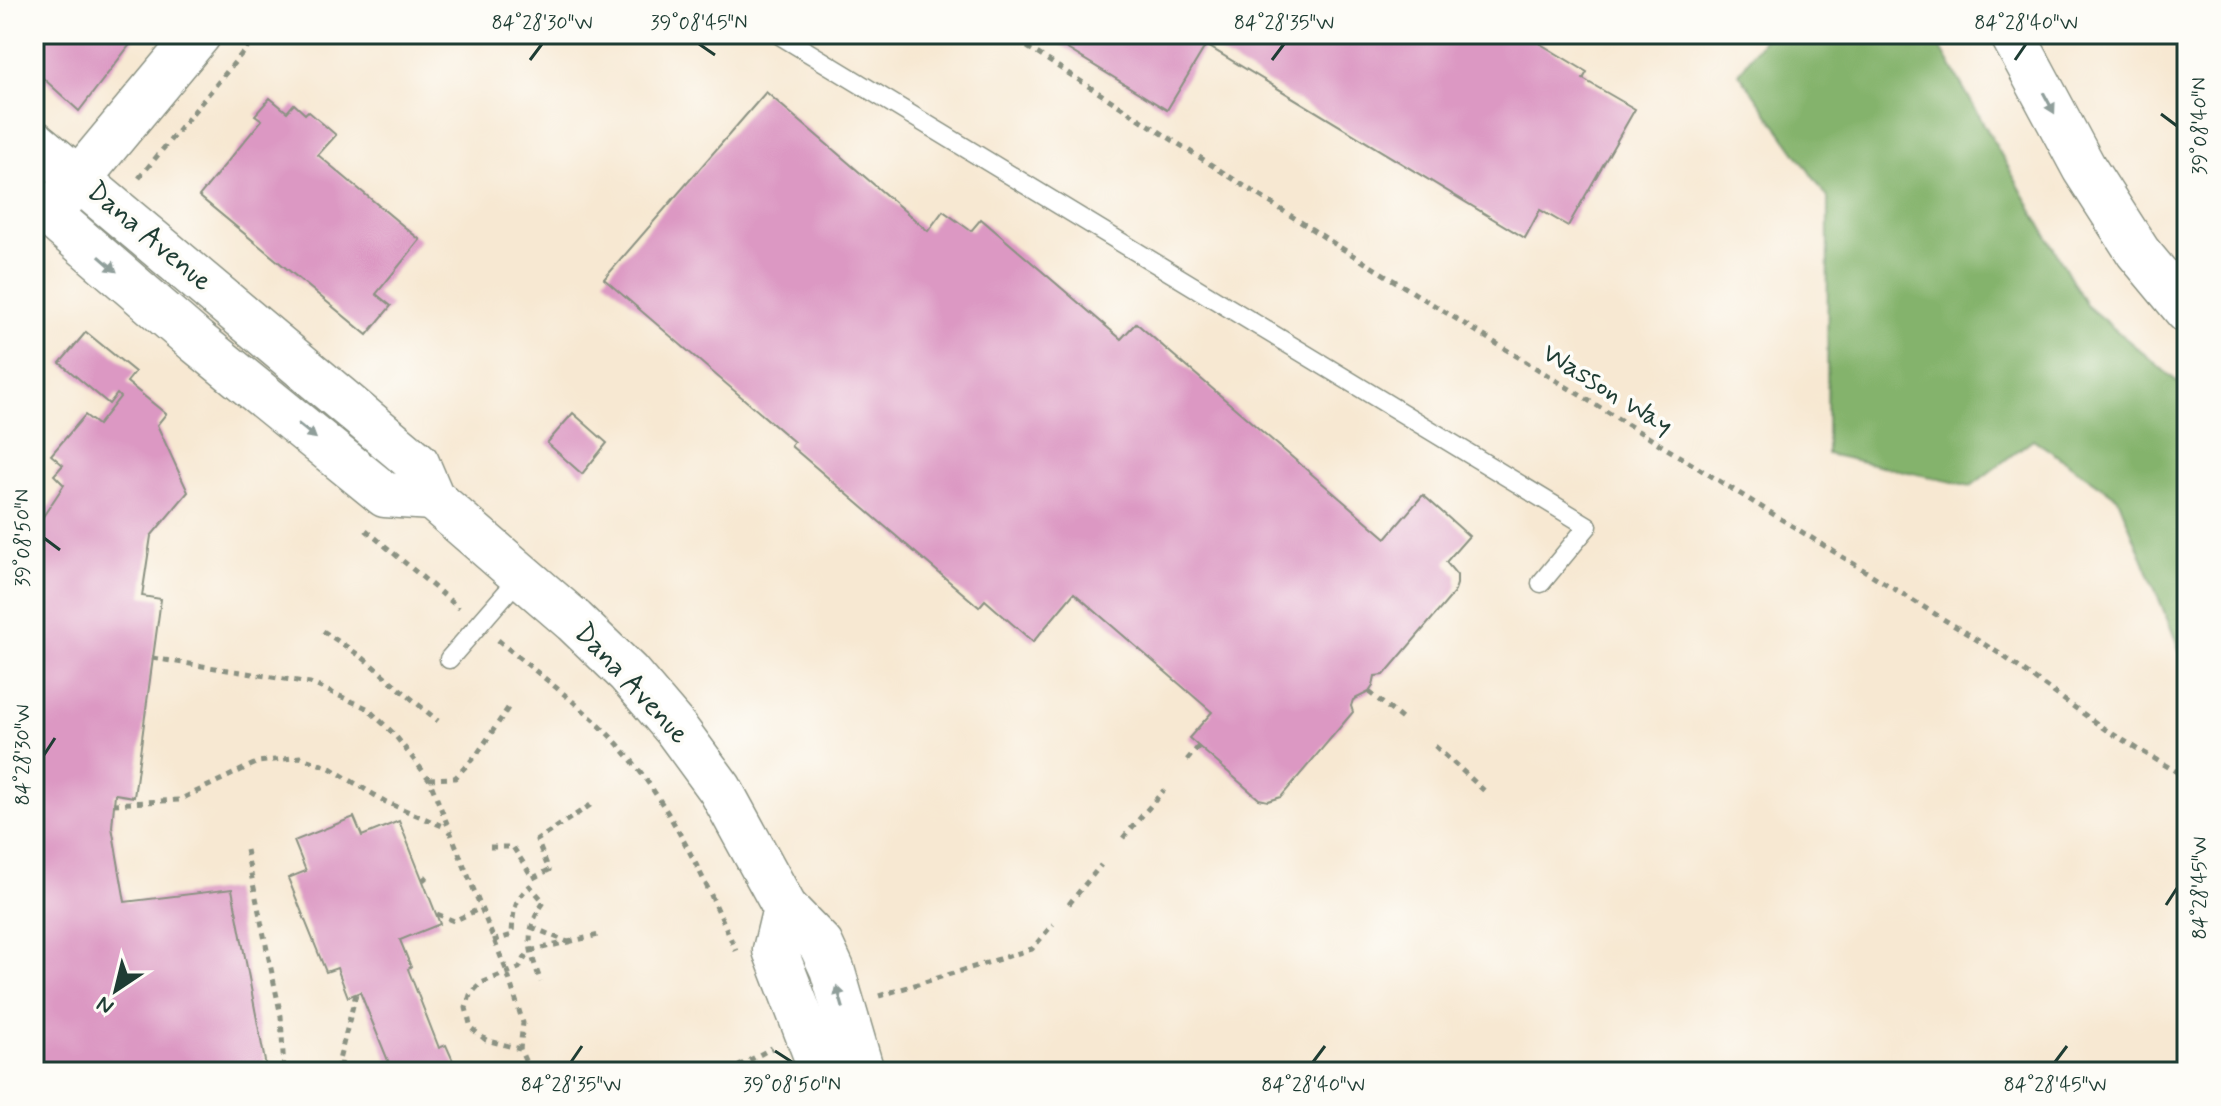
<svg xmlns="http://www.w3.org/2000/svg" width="2221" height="1106" viewBox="0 0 2221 1106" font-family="Mynerve,sans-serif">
<rect width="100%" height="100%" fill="#fdfcf7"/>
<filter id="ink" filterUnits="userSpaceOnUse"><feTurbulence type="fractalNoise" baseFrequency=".0125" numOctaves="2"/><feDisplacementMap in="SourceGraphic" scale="16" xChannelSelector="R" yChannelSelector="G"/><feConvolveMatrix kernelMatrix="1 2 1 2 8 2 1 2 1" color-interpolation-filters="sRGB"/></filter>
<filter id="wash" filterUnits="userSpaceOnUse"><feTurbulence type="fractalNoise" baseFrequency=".006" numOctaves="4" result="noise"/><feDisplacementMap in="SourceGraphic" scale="32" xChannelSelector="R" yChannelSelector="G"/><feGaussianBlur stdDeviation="1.8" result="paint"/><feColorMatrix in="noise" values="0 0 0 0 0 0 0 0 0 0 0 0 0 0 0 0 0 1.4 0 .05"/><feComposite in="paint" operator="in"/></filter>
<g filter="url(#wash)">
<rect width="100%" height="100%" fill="#f7e8d2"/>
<path fill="#84b36c" stroke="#527850" stroke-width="2" d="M1767,34H1933L2086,305L2187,390V661L2183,658L2118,498L2033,439L1971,486L1827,454L1828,198L1739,73Z"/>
<g id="blocks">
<g fill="#dc98c3">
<path d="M34,34H138L79,111L44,79L38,88L34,84Z"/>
<path d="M1043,34H1524L1587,72L1583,79L1635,109L1568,226L1540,210L1525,238L1206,45L1167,110Z"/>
<path d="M766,92L928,231L943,211L971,231L981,219L1121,339L1136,323L1386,538L1423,495L1469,536L1446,562L1457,575V584L1454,593L1384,675L1375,676L1373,686L1369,692L1353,700L1351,706L1353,712L1281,797L1268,801L1259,799L1189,738L1212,712L1074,593L1033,642L985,600L979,607L791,446L794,442L604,279Z"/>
<path d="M270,98L287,112L294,104L305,114L308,111L336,135L318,155L420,240L376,294L391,306L367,335L199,196L262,120L255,115Z"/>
<path d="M86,332L135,372L127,382L166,414L157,425L188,492L151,536L142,596L161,599L134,797L115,794L112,827L125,902L232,889L267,1072H39L34,1043V530L64,485L54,475L63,465L51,455L85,415L98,425L120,397L117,394L109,404L60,363Z"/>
<path d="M573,413L607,443L582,474L547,443Z"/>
<path d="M354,817L362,836L399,821L440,924L400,940L411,967L408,969L439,1048L446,1045L458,1072H385L382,1065L389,1063L360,992L348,997L337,968L326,972L288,878L306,871L294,841Z"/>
</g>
</g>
</g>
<g filter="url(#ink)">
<use href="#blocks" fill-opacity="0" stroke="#8b9283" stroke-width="2"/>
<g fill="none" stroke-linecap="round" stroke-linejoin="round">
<g stroke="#8b9283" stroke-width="21">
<g id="service">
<path d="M778,34L1588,526L1541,583"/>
<path d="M449,659L521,576"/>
</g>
</g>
<g stroke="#8b9283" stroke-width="47">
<g id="tertiary">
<path d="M34,142L417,463L432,498L574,621L628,673L676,729L720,789L785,908L821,945L832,969L862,1072"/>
<path d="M61,200L199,34"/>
<path d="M34,201L197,342L385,495L432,498"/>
<path d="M785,908L775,950L822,1072"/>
</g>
</g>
<g stroke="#8b9283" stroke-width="47">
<path id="motorway" d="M2012,34L2084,168L2138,252L2187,311"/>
</g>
<g stroke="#8b9283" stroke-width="5" stroke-dasharray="6 6" stroke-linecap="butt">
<path d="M1007,34L1338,246L2000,654L2106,730L2187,778"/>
<path d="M139,178L258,34"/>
<path d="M366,530L459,608"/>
<path d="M323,631L362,657L438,721"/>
<path d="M498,640C533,670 572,698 605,731C662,786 705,879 736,951"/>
<path d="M152,658L310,683L367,708L394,734L429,779L507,972L523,1023L520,1049"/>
<path d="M1369,692L1402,719"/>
<path d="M1435,746L1488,794"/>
<path d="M1187,760L1199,746"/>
<path d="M429,779L455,778L478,753L508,708"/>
<path d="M113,804L179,800L258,762L300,757L330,768L386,802L447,828"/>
<path d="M1123,838L1164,790"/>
<path d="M490,847H513L533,878L549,870L537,840L592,804"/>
<path d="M246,850L281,1016L284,1072"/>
<path d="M423,880L429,875"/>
<path d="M1069,904L1101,865"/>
<path d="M437,914L454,921L481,908"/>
<path d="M493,941L512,935C513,914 513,900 530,886L544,902C523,932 529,950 541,982"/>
<path d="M568,942L603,934"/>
<path d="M356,994L338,1064L366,1067L365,1072"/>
<path d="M879,996L1032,949L1053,924"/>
<path d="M530,1072L520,1049L486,1040L471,1028L466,1008L470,995L481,983L519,968L529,951L568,942L531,927"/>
<path d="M728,1072L772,1048"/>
</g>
<use href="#service" stroke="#fff" stroke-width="18"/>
<use href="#tertiary" stroke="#fff" stroke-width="44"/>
<use href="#motorway" stroke="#fff" stroke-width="44"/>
</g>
<defs><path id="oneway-solid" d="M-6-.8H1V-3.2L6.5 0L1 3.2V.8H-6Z" transform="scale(2)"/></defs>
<g fill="#8f9e9a">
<use href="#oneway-solid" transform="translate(2049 103) rotate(62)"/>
<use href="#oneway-solid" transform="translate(108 264) rotate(41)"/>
<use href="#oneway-solid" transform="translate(307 431) rotate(39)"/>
<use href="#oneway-solid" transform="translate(840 997) rotate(-106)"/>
</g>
</g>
<path fill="none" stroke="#1f3d34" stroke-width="3" d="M699,44L715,55M530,60L542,44M1272,60L1284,44M2015,60L2026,44M2161,114L2177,126M44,538L60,550M44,755L55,738M2166,905L2177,888M775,1051L792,1062M571,1062L582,1046M1313,1062L1325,1046M2055,1062L2067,1046"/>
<g text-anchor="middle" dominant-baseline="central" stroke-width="7" stroke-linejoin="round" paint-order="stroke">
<g font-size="28" fill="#1f3d34" stroke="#fdfcf7">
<text transform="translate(149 237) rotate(40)">Dana Avenue</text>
<text transform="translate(1607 390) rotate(32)">Wasson Way</text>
<text transform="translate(631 684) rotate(47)">Dana Avenue</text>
</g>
</g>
<rect width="2221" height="1106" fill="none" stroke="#fdfcf7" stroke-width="88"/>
<g transform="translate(116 990) rotate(215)" stroke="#fdfcf7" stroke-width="6" paint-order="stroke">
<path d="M0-6L14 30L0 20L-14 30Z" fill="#1f3d34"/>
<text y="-12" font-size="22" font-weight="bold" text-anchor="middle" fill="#1f3d34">N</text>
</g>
<rect x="44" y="44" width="2133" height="1018" fill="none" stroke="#1f3d34" stroke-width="3"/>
<g font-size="20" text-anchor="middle" fill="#1f3d34">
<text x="542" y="29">84°28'30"W</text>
<text x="699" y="29">39°08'45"N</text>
<text x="1284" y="29">84°28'35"W</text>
<text x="2026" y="29">84°28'40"W</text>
<text transform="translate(2199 126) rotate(-90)" y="7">39°08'40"N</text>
<text transform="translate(22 538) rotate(-90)" y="7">39°08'50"N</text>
<text transform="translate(22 755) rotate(-90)" y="7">84°28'30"W</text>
<text transform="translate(2199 888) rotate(-90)" y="7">84°28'45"W</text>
<text x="571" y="1091">84°28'35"W</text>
<text x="792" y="1091">39°08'50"N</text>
<text x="1313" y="1091">84°28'40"W</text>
<text x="2055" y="1091">84°28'45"W</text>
</g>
</svg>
